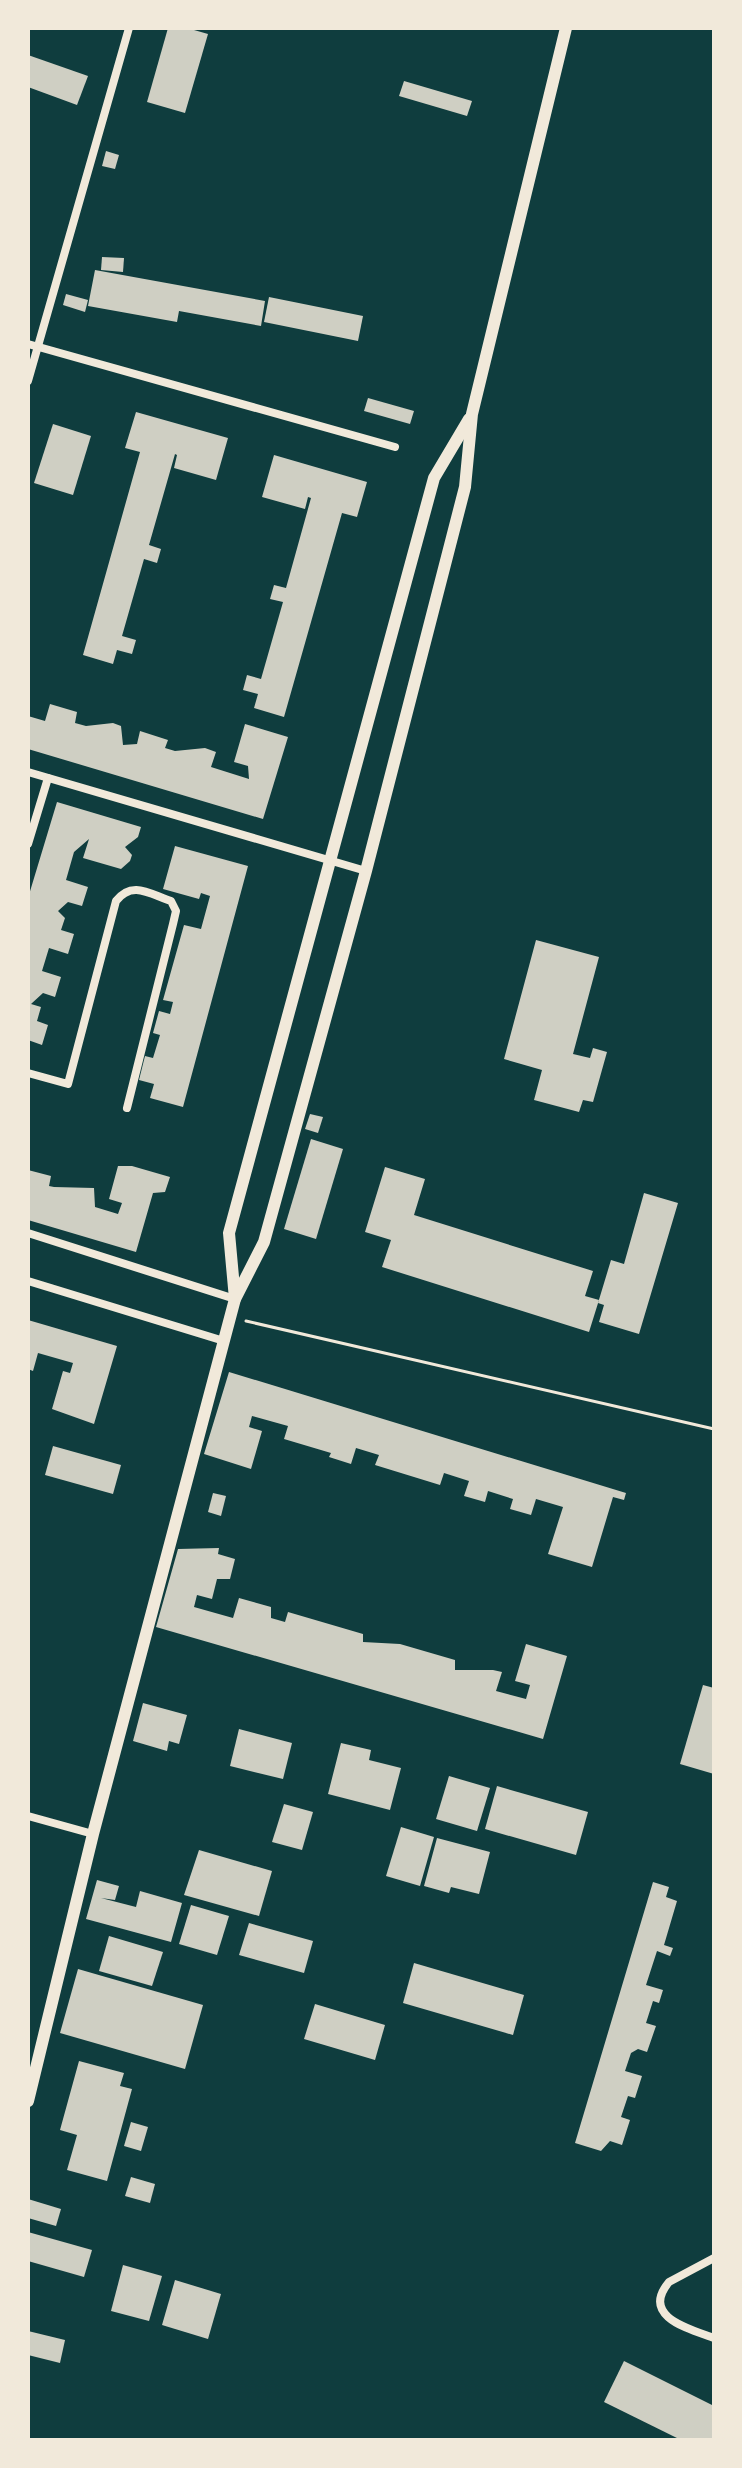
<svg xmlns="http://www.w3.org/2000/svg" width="742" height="2468" viewBox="0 0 742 2468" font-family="'Roboto Condensed',sans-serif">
<rect width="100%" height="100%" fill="#0f3d3e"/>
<g fill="#cfcfc3">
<path d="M168,28H187L208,34L185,113L147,102Z"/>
<path d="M28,55L88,76L77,105L28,87Z"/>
<path d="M404,81L472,101L467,116L399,96Z"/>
<path d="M106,151L119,155L115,169L102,166Z"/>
<path d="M102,257L124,258L123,272L101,270Z"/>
<path d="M95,270L265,301L261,326L179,311L177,322L88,306Z"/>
<path d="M66,294L88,300L85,312L63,305Z"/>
<path d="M269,297L363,316L358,341L264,322Z"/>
<path d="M368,398L414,411L410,424L364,411Z"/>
<path d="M136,412L228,438L216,480L174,468L177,455L175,454L149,545L161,549L157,563L144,559L122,636L136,640L132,654L117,650L113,664L83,655L140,452L125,448Z"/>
<path d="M53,424L91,436L73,495L34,483Z"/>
<path d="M274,455L367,482L357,517L342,513L284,717L254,708L258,694L243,690L247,675L261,679L283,602L270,599L274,585L286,588L311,498L308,497L305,509L262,497Z"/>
<path d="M50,704L77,712L75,723L86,726L113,723L121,726L123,745L137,744L140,731L168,740L165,748L175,751L205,748L216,752L211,767L249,779L248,766L234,762L245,724L288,737L263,819L28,749V716L45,721Z"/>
<path d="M57,802L141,827L138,837L125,847L132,855L130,861L121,869L83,858L89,839L74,852L66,880L88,887L82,906L68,902L58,911L65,918L61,930L74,934L68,954L49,948L42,971L61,977L55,997L43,993L31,1004L41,1007L37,1021L48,1025L42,1045L28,1040V898Z"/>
<path d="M175,846L248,866L183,1107L150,1098L154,1084L139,1080L145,1056L153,1058L160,1035L153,1033L159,1011L170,1014L173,1002L163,1000L184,925L201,929L210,896L201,893L199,899L163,889Z"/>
<path d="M536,940L599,957L573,1054L590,1058L593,1048L607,1052L593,1102L583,1100L579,1112L534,1100L542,1070L504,1059Z"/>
<path d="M310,1114L323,1117L318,1133L305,1129Z"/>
<path d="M311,1139L343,1149L316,1239L284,1229Z"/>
<path d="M118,1166H132L170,1177L165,1192L153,1193L136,1252L28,1220V1170L51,1176L49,1186L54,1187L94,1188L95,1207L118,1214L122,1203L109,1199Z"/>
<path d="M385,1167L425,1179L414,1215L593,1271L585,1296L599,1300L589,1332L382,1267L391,1240L365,1232Z"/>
<path d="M644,1193L678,1203L639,1334L599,1322L604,1305L598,1303L611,1260L624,1264Z"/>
<path d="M28,1320L117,1346L94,1424L52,1409L63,1371L70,1373L73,1363L38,1353L33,1371L28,1369Z"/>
<path d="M229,1372L626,1493L624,1500L613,1497L592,1567L548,1554L563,1507L536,1499L531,1515L510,1509L513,1499L488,1491L485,1502L464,1496L469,1481L444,1473L440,1485L375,1465L379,1455L356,1448L351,1464L329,1457L331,1453L284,1439L288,1426L252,1416L249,1427L262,1431L251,1469L204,1454Z"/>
<path d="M53,1446L121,1465L113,1494L45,1475Z"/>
<path d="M213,1493L226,1496L221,1516L208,1512Z"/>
<path d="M219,1548L218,1554L235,1559L230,1579H217L212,1599L197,1595L194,1607L233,1618L239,1598L271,1607V1618L285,1622L288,1612L363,1634V1642L400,1644L455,1660V1670H493L502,1672L496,1691L526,1699L530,1685L515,1681L526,1644L567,1656L543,1739L156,1627L178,1549Z"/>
<path d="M703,1685L714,1688V1774L680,1764Z"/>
<path d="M143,1703L187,1715L179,1744L169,1741L167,1751L133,1741Z"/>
<path d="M239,1729L292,1743L283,1779L230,1766Z"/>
<path d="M341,1743L371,1750L369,1760L401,1768L390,1810L328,1794Z"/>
<path d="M449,1776L490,1788L477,1831L436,1819Z"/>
<path d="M497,1786L588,1812L576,1855L485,1829Z"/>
<path d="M284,1804L313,1812L302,1850L272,1842Z"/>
<path d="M401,1827L434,1837L420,1886L386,1876Z"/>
<path d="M437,1838L490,1852L479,1894L451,1887L449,1893L424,1886Z"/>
<path d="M199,1850L272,1871L259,1916L184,1895Z"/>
<path d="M97,1880L119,1886L115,1900L101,1898L136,1907L140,1891L182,1903L171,1942L86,1919Z"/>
<path d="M653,1882L669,1887L666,1897L677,1901L664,1945L673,1948L670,1956L657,1951L646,1985L663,1990L659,2003L653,2001L646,2023L656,2026L647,2052L638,2049L631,2053L625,2071L642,2076L635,2098L628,2096L621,2117L630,2120L622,2145L610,2141L601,2151L575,2143Z"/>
<path d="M191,1905L229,1916L217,1955L179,1944Z"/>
<path d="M249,1923L313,1941L304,1973L239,1955Z"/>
<path d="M109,1936L163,1952L152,1986L99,1971Z"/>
<path d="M414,1963L524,1995L513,2035L403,2003Z"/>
<path d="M78,1969L203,2005L185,2069L60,2033Z"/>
<path d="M315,2004L385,2025L375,2060L304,2039Z"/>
<path d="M79,2061L124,2073L120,2086L132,2089L107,2181L67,2170L77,2135L60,2130Z"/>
<path d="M131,2122L148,2127L141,2151L124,2146Z"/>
<path d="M131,2177L155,2184L150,2203L125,2196Z"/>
<path d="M28,2199L61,2209L56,2226L28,2218Z"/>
<path d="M28,2232L92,2250L84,2277L28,2261Z"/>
<path d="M123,2265L162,2276L149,2321L111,2311Z"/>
<path d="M175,2280L221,2294L208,2339L162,2325Z"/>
<path d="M28,2331L65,2340L60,2363L28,2355Z"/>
<path d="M624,2361L714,2406V2440H681L604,2402Z"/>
</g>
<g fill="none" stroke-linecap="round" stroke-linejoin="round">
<path stroke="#f1e9da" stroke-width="3" d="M246,1321L714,1429"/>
<g stroke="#f1e9da" stroke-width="8">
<path d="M28,344L395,447"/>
<path d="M28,381L129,28"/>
<path d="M28,772L366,871"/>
<path d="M28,844L48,778"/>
<path d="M28,1073L68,1084L116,901C132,880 150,894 171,901L176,911L173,924L127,1108"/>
<path d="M28,1233L235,1299"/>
<path d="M28,1281L224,1341"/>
<path d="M28,1816L93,1834"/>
<path d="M714,2258L669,2282C640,2317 690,2329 714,2338"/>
</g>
<g stroke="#f1e9da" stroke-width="12">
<path d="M235,1299L229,1233L434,478L469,419"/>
<path d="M28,2101L93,1834L235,1299L264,1242L366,871L465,487L472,414L566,28"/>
</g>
</g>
<rect width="742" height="2468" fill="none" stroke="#f1e9da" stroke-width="60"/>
</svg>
